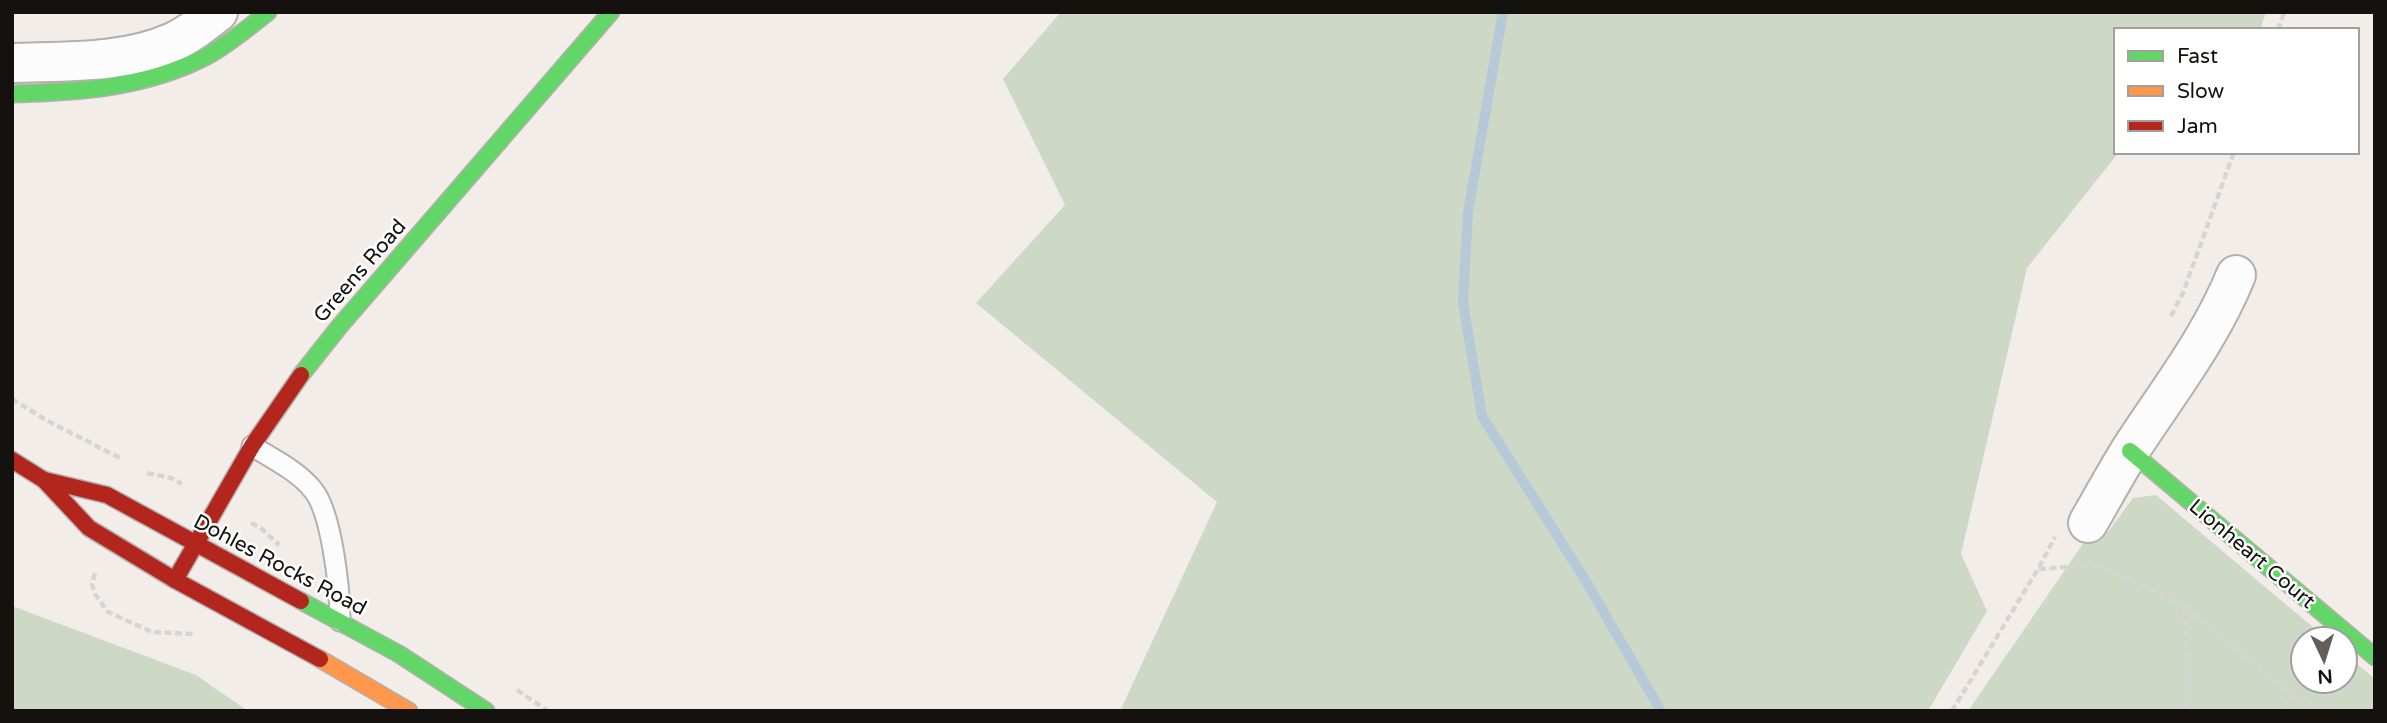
<svg xmlns="http://www.w3.org/2000/svg" width="2387" height="723" viewBox="0 0 2387 723" font-family="'Varela Round',sans-serif">
<rect width="100%" height="100%" fill="#f2ede8"/>
<g fill="#ced8c7">
<path d="M1061,12H2266L2260,30H2116V152H2119L2027,268L1961,554L1987,611L1928,711H1120L1217,502L976,303L1065,205L1003,79Z"/>
<path d="M2156,495L2327,639H2303V681H2345V654L2375,679V711H1968L2091,532H2108L2133,498Z"/>
<path d="M12,606L196,675L248,711H12Z"/>
</g>
<g fill="none" stroke-linecap="round" stroke-linejoin="round">
<path stroke="#b6c9d8" stroke-width="10" d="M1503,12L1468,212L1463,303L1482,416L1584,578L1661,711"/>
<g stroke="#b4b0ad" stroke-width="23">
<path id="lane" d="M252,446C273,459 298,471 313,490C332,513 340,590 340,621"/>
</g>
<g stroke="#b4b0ad" stroke-width="42">
<g id="street">
<path d="M12,63C65,61 124,64 173,42C189,35 204,23 218,12"/>
<path d="M2088,523C2102,499 2116,473 2131,449C2168,392 2210,339 2236,275"/>
</g>
</g>
<g stroke="#b4b0ad" stroke-width="19">
<g id="fast">
<path d="M12,94C79,92 146,88 207,56C229,44 248,28 268,12"/>
<path d="M301,375L339,327L611,12"/>
<path d="M2130,451L2375,657"/>
<path d="M301,601L399,654L486,711"/>
</g>
</g>
<g stroke="#b4b0ad" stroke-width="19">
<path id="slow" d="M320,659L409,711"/>
</g>
<g stroke="#b4b0ad" stroke-width="19">
<g id="jam">
<path d="M12,460L44,480L89,528L175,580L320,659"/>
<path d="M44,480L107,495L301,601"/>
<path d="M175,580L252,446L301,375"/>
</g>
</g>
<g stroke="#d7d5d4" stroke-width="4.5" stroke-dasharray="7 3.5" stroke-linecap="butt">
<path d="M2278,30L2284,12"/>
<path d="M2171,316L2183,293L2234,152"/>
<path d="M12,399L46,420L122,459"/>
<path d="M147,473L171,478L182,484"/>
<path d="M251,523L261,528L279,545"/>
<path d="M2039,569L2097,565L2184,605L2189,695L2183,711"/>
<path d="M95,573L92,585L95,594L108,612L152,632L195,634"/>
<path d="M2185,606L2296,699L2335,711"/>
<path d="M517,690L548,711"/>
<path d="M1952,711L2038,569L2055,537"/>
<path d="M2263,711L2295,699"/>
</g>
<use href="#lane" stroke="#fdfcfc" stroke-width="19"/>
<use href="#street" stroke="#fdfcfc" stroke-width="38"/>
<use href="#fast" stroke="#63d668" stroke-width="16"/>
<use href="#slow" stroke="#ff974d" stroke-width="16"/>
<use href="#jam" stroke="#b3261e" stroke-width="16"/>
</g>
<g text-anchor="middle" dominant-baseline="central" stroke-width="5" stroke-linejoin="round" paint-order="stroke">
<g font-size="21" fill="#14110f" stroke="#fff">
<text transform="translate(360 271) rotate(-49)">Greens Road</text>
<text transform="translate(2252 554) rotate(40)">Lionheart Court</text>
<text transform="translate(280 565) rotate(28)">Dohles Rocks Road</text>
</g>
</g>
<rect width="2387" height="723" fill="none" stroke="#14110f" stroke-width="28"/>
<rect x="2114" y="28" width="245" height="126" fill="#ffffff" stroke="#a1a09f" stroke-width="2"/>
<rect x="2128" y="51" width="35" height="10" fill="#63d668" stroke="#a1a09f" stroke-width="2"/>
<text x="2177" y="63" font-size="21" fill="#14110f">Fast</text>
<rect x="2128" y="86" width="35" height="10" fill="#ff974d" stroke="#a1a09f" stroke-width="2"/>
<text x="2177" y="98" font-size="21" fill="#14110f">Slow</text>
<rect x="2128" y="121" width="35" height="10" fill="#b3261e" stroke="#a1a09f" stroke-width="2"/>
<text x="2177" y="133" font-size="21" fill="#14110f">Jam</text>
<g transform="translate(2324 660) rotate(176)"><circle r="33" fill="#ffffff" stroke="#a1a09f" stroke-width="2"/>
<path d="M0-5L12 26L0 18L-12 26Z" fill="#625e5b"/>
<text y="-10" font-size="19" font-weight="bold" text-anchor="middle" fill="#14110f">N</text>
</g>
</svg>
